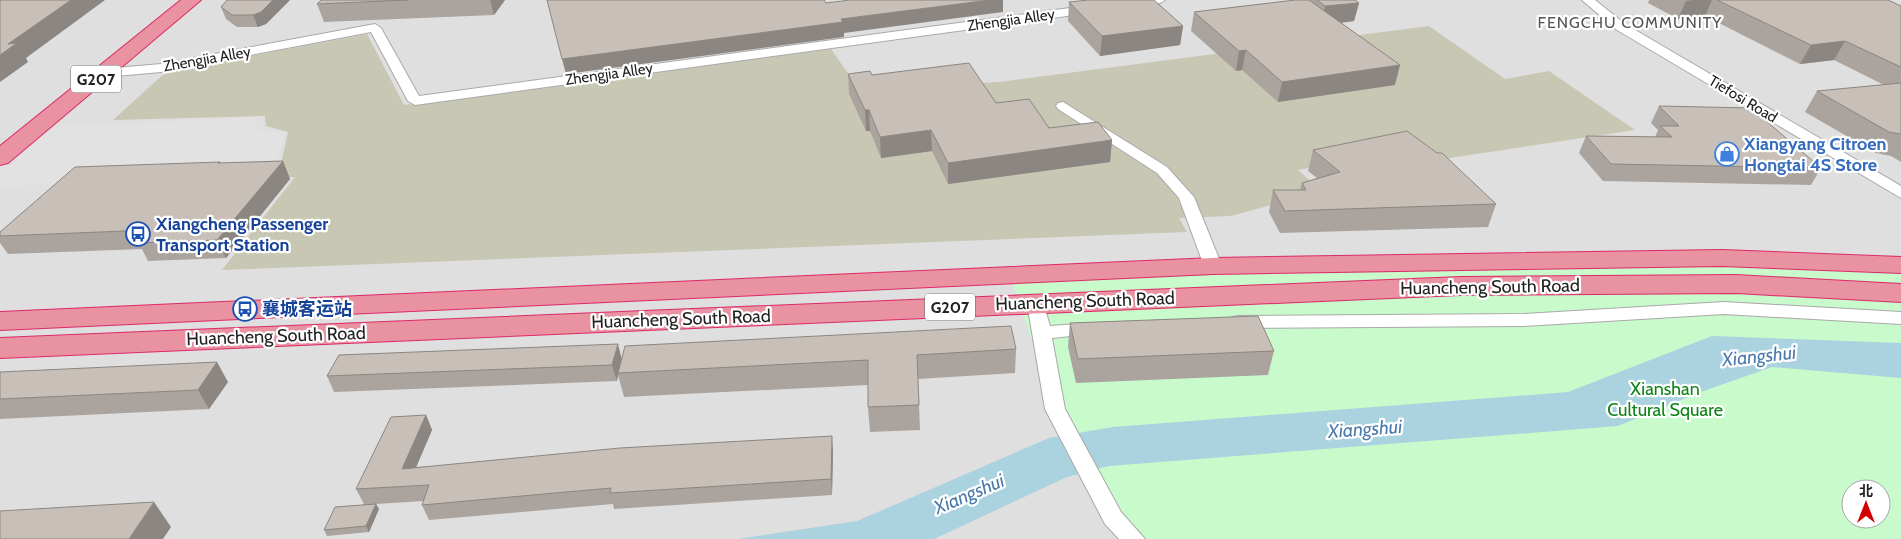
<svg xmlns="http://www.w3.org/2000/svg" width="1901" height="539" viewBox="0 0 1901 539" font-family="Cabin,'Noto Sans SC',sans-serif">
<rect width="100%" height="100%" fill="#f2efe9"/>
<path fill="#e0dfdf" d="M0,0H1901V343L1139,539H0Z"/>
<path fill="#c7c7b4" d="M1429,26L1505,79L1549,71L1635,130L1423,162L1405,149L1298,170L1322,191L1231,216L1179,218L1187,232L222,270L295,177H278L288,132L266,126L265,116L113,120L166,72L367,34L404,105L831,49L859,89L999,82Z"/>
<path fill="#c8facc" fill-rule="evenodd" d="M1901,265V539H1125L1055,409L1010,276L1213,266ZM1851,489H1881V519H1851Z"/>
<path fill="#e2e2e2" d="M255,117L259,131L285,134L273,177L0,186V158L38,128Z"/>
<path fill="#aad3df" d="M1712,336L1901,343V378L1772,367L1698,393L1618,426L1109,466L1067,477L934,539H738L857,521L1049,438L1113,427L1568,392Z"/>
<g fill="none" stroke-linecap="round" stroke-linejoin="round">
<g stroke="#a9a9a9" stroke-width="2">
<g id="street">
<path d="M1136,0H1165C1158,6 1134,10 1127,4Z"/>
<path d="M1582,0H1595L1625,24L1901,186V198L1617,30Z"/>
<path d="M1092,5L1098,9L1096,12L415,105L408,101L371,32L161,72L104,77L97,73L104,69L161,64L375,24L381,28L419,96Z"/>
<path d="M1063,102L1167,167L1194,197L1222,266L1219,270H1207L1204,266L1179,198L1157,173L1058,109L1056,106L1058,103Z"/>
<path d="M1036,297L1042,299L1050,326L1091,323L1098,325L1100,329L1098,333L1052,338L1065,409L1121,512L1145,539H1119L1105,524L1045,409L1027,303L1030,299Z"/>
<path d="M1724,302L1901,312V324L1724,314L1524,326L1237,328L1230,326L1228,322L1230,318L1237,316L1524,314Z"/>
</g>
</g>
<g stroke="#dc2a67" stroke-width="2">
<g id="highway">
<path d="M181,0H201L8,163L0,165V146Z"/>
<path d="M1722,250L1901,257V273L1722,266L1213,274L0,330V312L1213,258Z"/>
<path d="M1736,275L1901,284V302L1736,293L1460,295L0,358V338L1460,277Z"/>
</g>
</g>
<use href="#street" fill="#fff" fill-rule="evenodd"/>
<use href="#highway" fill="#e892a2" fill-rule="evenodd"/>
</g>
<g fill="#aba49e">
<path d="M290,0L266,24L258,27H237L226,19L221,7Z"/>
<path d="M321,0H505L494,15L324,22L317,4Z"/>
<path d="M1290,0H1355L1359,3L1354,21L1341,23L1395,85L1278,102L1242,70L1236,71L1191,31L1194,12L1291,1Z"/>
<path d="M1649,0H1888L1901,6V162L1891,156L1876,153L1805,112L1817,91L1884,85L1834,60L1800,64L1705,16L1678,19L1648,3Z"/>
<path d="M1069,2L1183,26L1180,45L1100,56L1068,21Z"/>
<path d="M848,74L872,75L996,103L1049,128L1112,140L1110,162L948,184L932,151L881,158L870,131H866L849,94Z"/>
<path d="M1659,106L1821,168L1811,185L1603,181L1579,153L1586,136L1655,137L1658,130L1651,123Z"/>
<path d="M1313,150L1496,204L1488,227L1280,233L1269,212L1273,190H1300L1302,183L1317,178L1308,171Z"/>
<path d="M283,161L290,179L226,258L148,261L142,249L8,254L0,243V232L220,163Z"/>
<path d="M1070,323L1274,351L1268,375L1076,383L1068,347Z"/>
<path d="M1016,349L1015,373L918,379L920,430L870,432L868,407V385L624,397L618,375L617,381L334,392L327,376L622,358Z"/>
<path d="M0,372L228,382L209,409L0,419Z"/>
<path d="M426,415L432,430L416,467L833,451L832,495L614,509L613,504L429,520L422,505L424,501L376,504L379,509L369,532L327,536L324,530L364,504L356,489Z"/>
</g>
<g fill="#8b8681">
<path d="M71,0H105L26,58L28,62L0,82V55L8,44Z"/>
<path d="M273,0H290L266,24L258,27L253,15Z"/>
<path d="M490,0H505L494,15Z"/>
<path d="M990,0H1003V12L844,33V37L566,74L562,59L841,19Z"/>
<path d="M1693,0H1712L1705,16L1678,19L1686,1Z"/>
<path d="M1359,3L1354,21L1321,25L1325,6Z"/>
<path d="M1183,26L1180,45L1100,56L1102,36Z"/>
<path d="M1845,41L1834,60L1800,64L1811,45Z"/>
<path d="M1246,50L1242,70L1236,71L1239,51Z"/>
<path d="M1400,65L1395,85L1278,102L1282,82Z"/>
<path d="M865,110H869L870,131H866Z"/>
<path d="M931,130L932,151L881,158L880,137Z"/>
<path d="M1112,140L1110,162L948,184V163Z"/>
<path d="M283,161L290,179L226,258L217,240Z"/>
<path d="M618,344L622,360L618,373V375L617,381L612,365Z"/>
<path d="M217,362L228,382L209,409L198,390Z"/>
<path d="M426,415L432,430L409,484L402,469Z"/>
<path d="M832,436L833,451L832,495L831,479Z"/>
<path d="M154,502L171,527L163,539H129Z"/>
<path d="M376,504L379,509L369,532L366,526Z"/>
</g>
<g fill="#c7bfb8" stroke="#8b8681">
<path d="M0,0H71L8,44L17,43L0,55Z"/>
<path d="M227,0H273L261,12L253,15H232L221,7Z"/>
<path d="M321,0H408L317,4Z"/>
<path d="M547,0H824L826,3L850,0H990L841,19L843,22L562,59Z"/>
<path d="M1089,0H1154L1183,26L1102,36L1069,2Z"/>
<path d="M1295,0H1309L1400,65L1282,82L1246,50L1239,51L1194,12Z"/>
<path d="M1317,0H1355L1359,3L1325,6Z"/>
<path d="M1717,0H1888L1901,6V67L1845,41L1811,45Z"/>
<path d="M969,63L996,103L1029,99L1049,128L1098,122L1112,140L948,163L931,130L880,137L869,110H865L848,74L870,71L872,75Z"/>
<path d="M1901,83V134L1889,132L1817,91Z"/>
<path d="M1659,106L1751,108L1821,168L1611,164L1586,136L1672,137L1660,126H1679Z"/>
<path d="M1407,131L1437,153H1442L1496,204L1285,211L1273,190H1306L1302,183L1340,172L1313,150Z"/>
<path d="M283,161L217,240L138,243L150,230L0,236V232L75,167L220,162L218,163Z"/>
<path d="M1258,316L1274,351L1078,359L1070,323Z"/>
<path d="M1011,326L1016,349L917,355L919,405L868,407V360L618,373L625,346Z"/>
<path d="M618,344L612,365L327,376L339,355Z"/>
<path d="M217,362L198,390L0,399V372Z"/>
<path d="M426,415L402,469L620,448L832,436L831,479L610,493L611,488L422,505L429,485L356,489L391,417Z"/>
<path d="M154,502L129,539H0V511Z"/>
<path d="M376,504L366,526L324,530L335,507Z"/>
</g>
<defs>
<g id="shop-ring" transform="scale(1.25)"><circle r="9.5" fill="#fff" stroke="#3f7fe0" stroke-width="1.5"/><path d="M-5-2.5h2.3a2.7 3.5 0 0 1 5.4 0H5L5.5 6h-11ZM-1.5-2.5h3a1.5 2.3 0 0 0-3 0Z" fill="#3f7fe0"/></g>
<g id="bus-ring" transform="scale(1.25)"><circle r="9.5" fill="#fff" stroke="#1a4fb4" stroke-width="1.5"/><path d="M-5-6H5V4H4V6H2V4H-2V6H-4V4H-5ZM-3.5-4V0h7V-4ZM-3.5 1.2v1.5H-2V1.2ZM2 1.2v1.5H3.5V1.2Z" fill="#1a4fb4"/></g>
</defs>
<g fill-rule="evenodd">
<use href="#shop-ring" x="1727" y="154"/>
<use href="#bus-ring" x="138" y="234"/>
<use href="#bus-ring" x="245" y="309"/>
</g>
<g text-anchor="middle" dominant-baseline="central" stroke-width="4.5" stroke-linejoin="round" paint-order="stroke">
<g font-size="15" fill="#222" stroke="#fff">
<text transform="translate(1011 20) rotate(-8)">Zhengjia Alley</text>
<text transform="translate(207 59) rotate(-10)">Zhengjia Alley</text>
<text transform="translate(609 74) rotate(-8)">Zhengjia Alley</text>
<text transform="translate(1743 99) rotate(31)">Tiefosi Road</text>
</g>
<g font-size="16" letter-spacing="1" fill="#555" stroke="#fff">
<text x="1630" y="22">FENGCHU COMMUNITY</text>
</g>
<g fill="#fff" stroke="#646464" stroke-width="1">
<rect x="71" y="65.5" width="50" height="27" rx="4"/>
<rect x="925" y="293.5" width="50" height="27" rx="4"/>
</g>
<g font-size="16" font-weight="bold" fill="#222">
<text x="96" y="79">G207</text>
<text x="950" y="307">G207</text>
</g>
<g font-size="18" font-weight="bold" fill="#366cbe" stroke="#fff" text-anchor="start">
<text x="1744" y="144">Xiangyang Citroen<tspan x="1744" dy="21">Hongtai 4S Store</tspan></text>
</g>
<g font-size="18" font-weight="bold" fill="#164399" stroke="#fff" text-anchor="start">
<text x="156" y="224">Xiangcheng Passenger<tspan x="156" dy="21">Transport Station</tspan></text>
<text x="262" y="309">襄城客运站</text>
</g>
<g font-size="18" fill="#222" stroke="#fff">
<text transform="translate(1490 287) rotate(-1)">Huancheng South Road</text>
<text transform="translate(1085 301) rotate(-2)">Huancheng South Road</text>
<text transform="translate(681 319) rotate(-2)">Huancheng South Road</text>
<text transform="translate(276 336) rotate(-2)">Huancheng South Road</text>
</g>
<g font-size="18" fill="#0c8416" stroke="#fff">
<text x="1665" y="389">Xianshan<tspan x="1665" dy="21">Cultural Square</tspan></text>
</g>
<g font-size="19" font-style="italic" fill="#4a7aab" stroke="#fff">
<text transform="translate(1759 356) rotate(-6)">Xiangshui</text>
<text transform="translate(1365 429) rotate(-4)">Xiangshui</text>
<text transform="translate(969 494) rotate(-23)">Xiangshui</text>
</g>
</g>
<g transform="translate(1866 504)"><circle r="24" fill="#ffffff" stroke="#a7a7a7"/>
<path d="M0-4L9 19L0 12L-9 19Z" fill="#d40000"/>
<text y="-8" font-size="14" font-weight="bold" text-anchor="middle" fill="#222222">北</text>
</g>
</svg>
